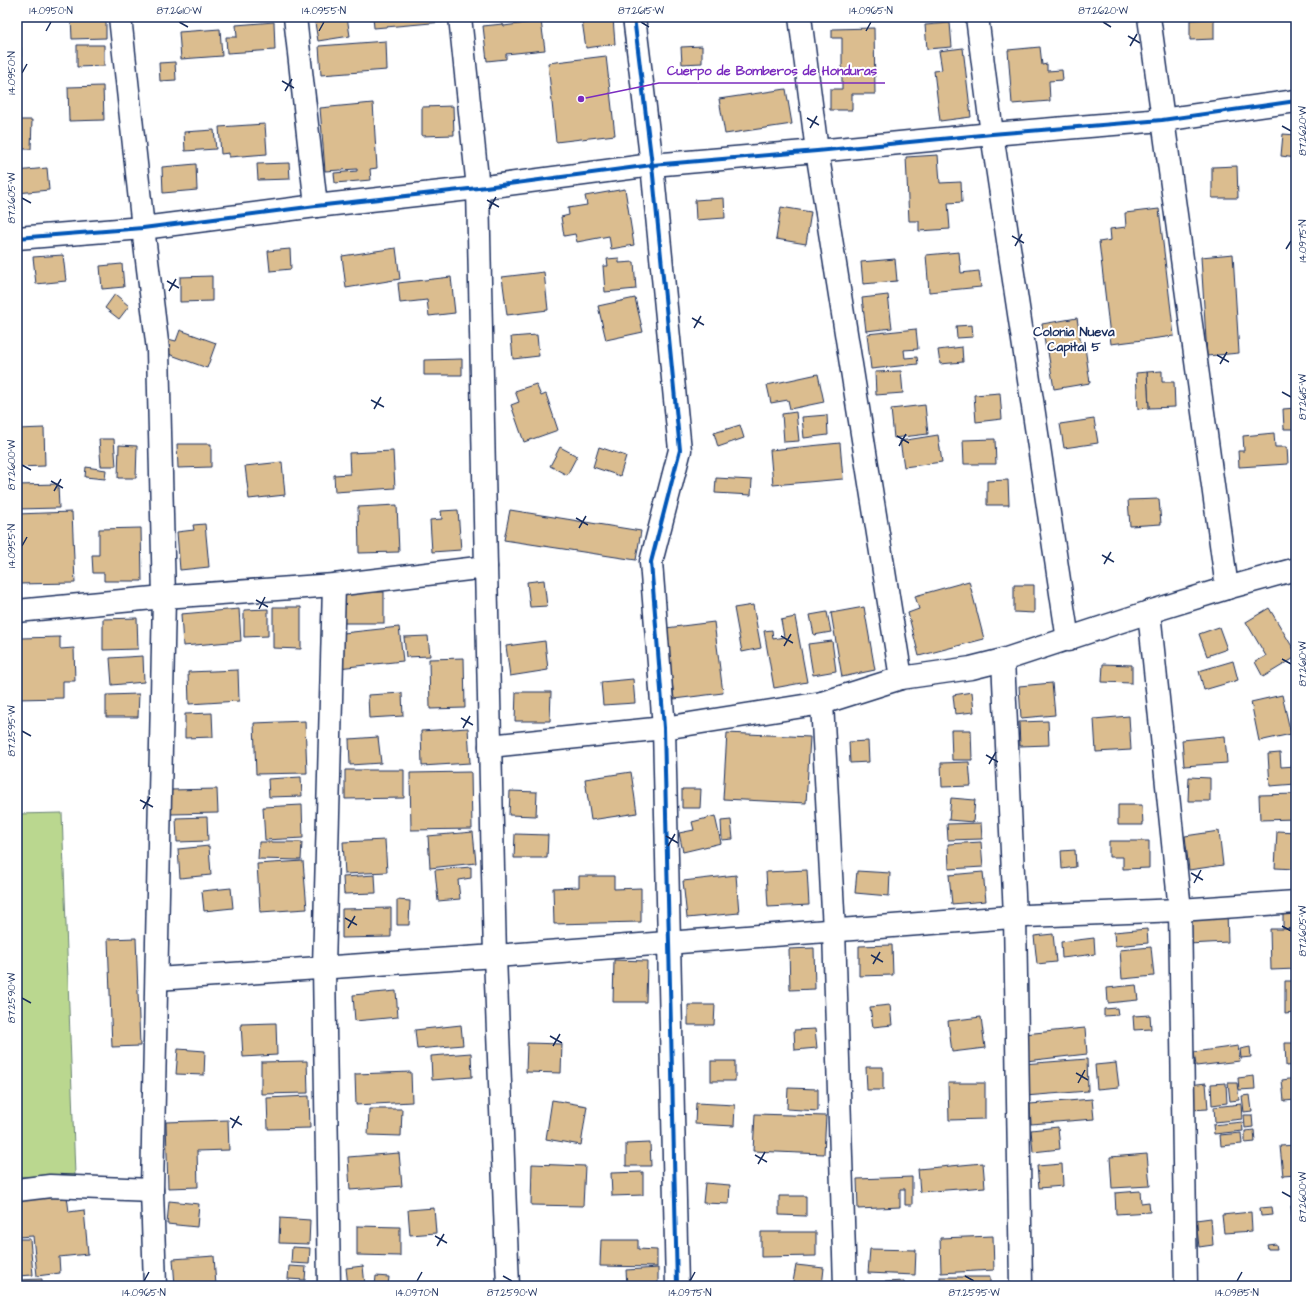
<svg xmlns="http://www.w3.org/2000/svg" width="1313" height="1303" viewBox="0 0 1313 1303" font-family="'Architects Daughter',sans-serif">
<rect width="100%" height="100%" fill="#fff"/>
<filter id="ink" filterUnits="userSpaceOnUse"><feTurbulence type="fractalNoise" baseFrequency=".025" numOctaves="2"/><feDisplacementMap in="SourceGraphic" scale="8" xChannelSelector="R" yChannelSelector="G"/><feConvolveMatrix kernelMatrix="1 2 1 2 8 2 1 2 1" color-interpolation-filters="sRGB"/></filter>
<g filter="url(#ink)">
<path fill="#bad78f" stroke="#6a8376" d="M62,813L75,1175L17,1177V814Z"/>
<g fill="#dbbd8f" stroke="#1b2f5e">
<path d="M71,17H106V38L72,39Z"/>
<path d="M314,17H347L350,36L318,41Z"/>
<path d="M373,17H442L443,22L374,28Z"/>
<path d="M613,18L615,44L586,48L582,21Z"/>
<path d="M1214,19V39L1190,40V20Z"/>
<path d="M541,21L545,50L506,54V59L487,61L483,26L503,24L504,26Z"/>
<path d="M274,22L275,50L227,53L226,37H237L236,25Z"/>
<path d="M950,23L952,47L927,49L925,25Z"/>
<path d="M874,28L875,94H852V110H830V89H842V38H832V29Z"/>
<path d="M220,29L222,56L181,59L179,32Z"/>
<path d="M386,41L387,70L321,75L319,46Z"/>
<path d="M77,45H104V66L77,67Z"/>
<path d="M702,46V63L682,64L681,47Z"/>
<path d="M1040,47L1042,65L1047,64V71L1062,70L1063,80L1049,81L1050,101L1012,104L1008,50Z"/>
<rect x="17" y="48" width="4" height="24"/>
<path d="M963,48L971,117L940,121L934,71L942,70L939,51Z"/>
<path d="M606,56L615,135L556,142L548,63Z"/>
<path d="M175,62L176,80L160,81L159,63Z"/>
<path d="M103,86L104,120L69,121L68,87Z"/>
<path d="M786,89L792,124L725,134L719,99Z"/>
<path d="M373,103L377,168L370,169L371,180L335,183L334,173L357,171V169L325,171L320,108Z"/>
<path d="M453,106L454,135L422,136V107Z"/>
<path d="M17,120H32L31,149H17Z"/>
<path d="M265,124L267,154L229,157V153L221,154L219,127Z"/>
<path d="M214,130L216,149L185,151L184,132Z"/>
<path d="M1283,134L1296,135V158L1281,156Z"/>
<path d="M938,155L940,183L961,182L962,202L948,203L950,229L919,231V221H909L906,157Z"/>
<path d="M289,163L290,179L258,180L257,164Z"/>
<path d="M196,164L197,190L163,193L162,167Z"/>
<path d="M1237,166L1238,198H1212V167Z"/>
<path d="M47,168L49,190L17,193V171Z"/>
<path d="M625,189L634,245L611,249L609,236L577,242L575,234L564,236L561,217L569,215L568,208L587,205L585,196Z"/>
<path d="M724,198L725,218L696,220L695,200Z"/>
<path d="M781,207L811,212L806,244L776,239Z"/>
<path d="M1159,209L1174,336L1111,344L1099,242L1111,240L1110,229L1126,227L1125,213Z"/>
<path d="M396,248L400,279L346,288L342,256Z"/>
<path d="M290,249L291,269L270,271L268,251Z"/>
<path d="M959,252L961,273L979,271L981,287L929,292L926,255Z"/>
<path d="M1233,254L1239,353L1207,356L1201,257Z"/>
<path d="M63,255L66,281L36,284L33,257Z"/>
<path d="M619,258V263L634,262L636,289L605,292L603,266H608L607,259Z"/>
<path d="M895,259L897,281L863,284L861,262Z"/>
<path d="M122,264L124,287L102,289L100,266Z"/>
<path d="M544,272L548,310L507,315L502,277Z"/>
<path d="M212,276V301L180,302V277Z"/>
<path d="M451,277L455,313L429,316L427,300L400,303L398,283Z"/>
<path d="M115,294L129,306L119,319L105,308Z"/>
<path d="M888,295L892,328L866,331L862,298Z"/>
<path d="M635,298L643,332L606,340L598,306Z"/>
<path d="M1077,318L1081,344L1046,350L1042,324Z"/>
<path d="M972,325L973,337L957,338L956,326Z"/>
<path d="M916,329L918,349L904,350L905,358L917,357L918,364L871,369L867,334Z"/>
<path d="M180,330L216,343L207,368L163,352L168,339L176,341Z"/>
<path d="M537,335L539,356L513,359L511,337Z"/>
<path d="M962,347L963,362L940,364L938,350Z"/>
<path d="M1085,347L1090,383L1054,389L1048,352Z"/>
<path d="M462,359V375H424V360Z"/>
<path d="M901,371L903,393L876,395L875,372Z"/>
<path d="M1162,371V382H1174L1175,407L1149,408L1147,372Z"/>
<path d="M1147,372L1149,408L1138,409L1136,373Z"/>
<path d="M818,374L824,402L790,409L788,400L771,403L767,385Z"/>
<path d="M536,384L541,396L546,394L558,430L524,442L511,405L519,402L515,391Z"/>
<path d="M1000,393L1002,419L976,422L974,395Z"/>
<path d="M925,405L928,434L894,438L891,409Z"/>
<path d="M1296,408V429H1284L1283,409Z"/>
<path d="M796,412L799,441L784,442L782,414Z"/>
<path d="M827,415L828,435L804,438L802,417Z"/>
<path d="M1094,419L1098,443L1064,448L1060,424Z"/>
<path d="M740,425L744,438L718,447L714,433Z"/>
<path d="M44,428L45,466L17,467V429Z"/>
<path d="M1274,433L1275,447H1287L1288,464L1239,467L1238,451H1244L1243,436Z"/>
<path d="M938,435L942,462L904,467L900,441Z"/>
<path d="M99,439H114L116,466H101Z"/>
<path d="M995,439L996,464H964L963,440Z"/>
<path d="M840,443L843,479L773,485L770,450Z"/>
<path d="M177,444H211V467L178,468Z"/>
<path d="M119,445L137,446L136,478H118Z"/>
<path d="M560,447L577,456L567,475L550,466Z"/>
<path d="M599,447L626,456L620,476L593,467Z"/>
<path d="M393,451L395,488L335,492L334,475L350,474L349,453Z"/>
<path d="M282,462L285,495L249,499L245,466Z"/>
<path d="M86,467L106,470L105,479L85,477Z"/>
<path d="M716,478L752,480L751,495L715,493Z"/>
<path d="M1008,480L1009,505H987V481Z"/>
<path d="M17,481V485L58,484L59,508L17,509Z"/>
<path d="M1159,499L1161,524L1130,526L1128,500Z"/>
<path d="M397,505L399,552L359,553L358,507Z"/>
<path d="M458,510L461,550L432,552L430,520L442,519L441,511Z"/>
<path d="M510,510L641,531L636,560L504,540Z"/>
<path d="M72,512L75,583L17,584V514Z"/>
<path d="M205,524L209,567L180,570L177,532L194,530L193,525Z"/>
<path d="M141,528L142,581H104V573H93L92,555H99V529Z"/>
<path d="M544,580L547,606L530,607L527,582Z"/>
<path d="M969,581L984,639L919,656L908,613L919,609L915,596Z"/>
<path d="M1014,585H1034V613L1014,612Z"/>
<rect x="339" y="592" width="45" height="31"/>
<path d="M753,605L761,648L742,652L734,608Z"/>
<path d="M273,607H301V649L273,648Z"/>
<path d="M864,607L875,670L842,677L831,613Z"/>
<path d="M1269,608L1296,653V657L1263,677L1255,662L1266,656L1246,622Z"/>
<path d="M239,609L241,641L183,646L181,614Z"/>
<path d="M268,609V636L244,637V610Z"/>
<path d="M827,612L831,632L814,635L810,615Z"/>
<path d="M795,617L807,682L774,688L764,631L772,630L773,639L784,637L781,620Z"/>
<path d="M137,618L138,649L103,650V619Z"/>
<path d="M714,622L723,693L674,699L666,628Z"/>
<path d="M399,627L403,661L338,668L334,634Z"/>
<path d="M1219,627L1227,649L1207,656L1199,634Z"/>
<path d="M428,636L430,656L406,657L404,637Z"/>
<path d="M60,637V649L74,648L75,681H63V698L17,699V658H21V638Z"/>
<path d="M545,641L548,670L510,676L506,646Z"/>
<path d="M832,641L836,671L813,675L808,644Z"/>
<path d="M143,656L144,682L112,685L110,658Z"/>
<path d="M464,658L465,708L430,709L429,659Z"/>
<path d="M1233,661L1238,680L1204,690L1199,671Z"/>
<path d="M1103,664L1132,665V683L1102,682Z"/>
<path d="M238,670L239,701L189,704L188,672Z"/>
<path d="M633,679L635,703L603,705L601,682Z"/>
<path d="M1052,683L1055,715L1021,718L1019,686Z"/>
<path d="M516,692H551L550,721H515Z"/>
<path d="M972,692L974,712L955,714L953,695Z"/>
<path d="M402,693L403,716L369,718L368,695Z"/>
<path d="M139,694L138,717H106V695Z"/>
<path d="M1282,695L1291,734L1259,741L1251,702Z"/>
<path d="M212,713L213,737L185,738V714Z"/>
<path d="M1129,716L1131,750L1096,752L1094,719Z"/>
<path d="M305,721L307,773L256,774L254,723Z"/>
<path d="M1048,721L1049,745L1020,746L1019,722Z"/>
<path d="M468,728L470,763L422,766L421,731Z"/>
<path d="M951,730H971L972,760H952Z"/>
<path d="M727,733L810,737L806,803L723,799Z"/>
<path d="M1225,736L1227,763L1184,766L1182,740Z"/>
<path d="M378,737L381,763L350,765L349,739Z"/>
<path d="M868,741L869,762L850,763L849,742Z"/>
<path d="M1280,753L1281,767L1296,766V784L1270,786L1268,754Z"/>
<path d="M969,762L971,786L942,787L941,763Z"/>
<path d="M345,770H404V798L345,799Z"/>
<path d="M471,772L472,829L411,830L410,773Z"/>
<path d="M631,772L637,813L591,820L585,779Z"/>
<path d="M301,777L302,796L269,797L268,779Z"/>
<path d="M1189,777L1210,778V801H1188Z"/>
<path d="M217,789L218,813L171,814V790Z"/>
<path d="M682,789H701L700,808H682Z"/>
<path d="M510,791L537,792L536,816L509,815Z"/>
<path d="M1296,794V819L1260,820L1259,795Z"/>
<path d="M951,798L975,800L973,822L949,820Z"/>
<path d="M302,805L303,838L265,840L263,807Z"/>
<path d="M1118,805H1142L1143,825H1118Z"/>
<path d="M715,816L721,843L683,852L679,833L694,830L692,822Z"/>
<path d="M207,817L208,841L177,842L176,818Z"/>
<path d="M731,820L733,839L722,840L721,821Z"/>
<path d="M981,823L982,839L948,840L947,824Z"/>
<path d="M1219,831L1223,865L1189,870L1185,836Z"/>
<path d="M1277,831L1296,832V869L1275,868Z"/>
<path d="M473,832L476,863L430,868L428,836Z"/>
<path d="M515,834L548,835L547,858H514Z"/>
<path d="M385,840L387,872L345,874L343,842Z"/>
<path d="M1109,841H1149V868L1123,869V857H1109Z"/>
<path d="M259,842H302L301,860L258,859Z"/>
<path d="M981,842L983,867L949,869L948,844Z"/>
<path d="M209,846L211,875L180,878L178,849Z"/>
<path d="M1075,850L1076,867L1062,869L1061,851Z"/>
<path d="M303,861L307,909L260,912L257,864Z"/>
<path d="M471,867V878L458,880L460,899L438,901L435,870Z"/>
<path d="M807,870L809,905L768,907L766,872Z"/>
<path d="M857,871L890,873L889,896L855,893Z"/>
<path d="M983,872L986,901L952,904L949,875Z"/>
<path d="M375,875L376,893L344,894L343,877Z"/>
<path d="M736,875L739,913L687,918L683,881Z"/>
<path d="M579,876H614V889L641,888V922L554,924L553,888L579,887Z"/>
<path d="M231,888L233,908L204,911L202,891Z"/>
<path d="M397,900L410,901L409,925H397Z"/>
<path d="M391,908V937L342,938V909Z"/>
<path d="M1227,912L1228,942L1188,944L1187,914Z"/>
<path d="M1296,913V928L1283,929V914Z"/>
<path d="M1147,929L1148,943L1115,946L1114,932Z"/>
<path d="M1270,929H1296V969L1271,970Z"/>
<path d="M1053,934L1056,962L1037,964L1034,936Z"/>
<path d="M136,938L140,1046L112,1047L108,939Z"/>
<path d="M1094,938L1095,954L1062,958L1061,942Z"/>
<path d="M892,945L893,975L859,976V946Z"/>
<path d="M1151,947L1154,976L1122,979L1120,950Z"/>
<path d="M814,948L815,989L790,990L789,949Z"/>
<path d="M614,960L647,961L646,1002H613Z"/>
<path d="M1285,981H1296V1013L1285,1014Z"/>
<path d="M1136,985L1138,1000L1108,1003L1107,988Z"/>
<path d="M396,991L398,1017L355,1021L353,995Z"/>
<path d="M688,1005H715L714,1025H688Z"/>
<path d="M890,1005L892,1025L873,1027L870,1007Z"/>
<path d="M1117,1008L1118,1015L1104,1016V1009Z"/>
<path d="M1150,1015L1151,1029L1134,1030L1133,1016Z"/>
<path d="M981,1017L985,1048L952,1052L948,1021Z"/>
<path d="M276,1023L277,1055L243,1057L241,1024Z"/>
<path d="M461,1025L463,1045L417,1049L415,1030Z"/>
<path d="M1085,1028L1087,1054L1026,1061L1024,1034Z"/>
<path d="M815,1029L817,1048L795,1050L794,1030Z"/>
<path d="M527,1043L562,1044L561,1073L526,1072Z"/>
<path d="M1285,1043H1296V1065L1286,1066Z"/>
<path d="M1238,1046L1240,1061L1196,1066L1194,1052Z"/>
<path d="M1250,1047L1251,1057L1241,1058L1240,1049Z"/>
<path d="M178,1049L205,1051L204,1075L176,1074Z"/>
<path d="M471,1053L472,1077L432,1080L431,1056Z"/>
<path d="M1087,1059L1088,1091L1025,1096L1023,1064Z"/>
<path d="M307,1061L308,1093L261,1094V1062Z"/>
<rect x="711" y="1061" width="24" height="20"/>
<path d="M1116,1063L1119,1087L1097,1089L1095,1065Z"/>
<path d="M866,1067H883V1090H867Z"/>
<path d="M411,1072L412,1102L356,1105L355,1074Z"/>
<path d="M1254,1076L1255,1089L1239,1090L1238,1078Z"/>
<path d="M1296,1078V1100L1284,1101L1282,1080Z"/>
<path d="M948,1083H985V1119L949,1120Z"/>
<path d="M1206,1083L1208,1109L1190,1110L1189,1085Z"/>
<path d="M1226,1083L1227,1103L1212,1105L1211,1084Z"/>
<path d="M1228,1083H1237L1239,1100L1230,1101Z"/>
<path d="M788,1088L818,1089V1111L787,1109Z"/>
<path d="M1250,1095L1252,1111L1244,1112L1242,1096Z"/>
<path d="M309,1096L310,1128L268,1129L267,1098Z"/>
<path d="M1092,1099L1094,1119L1031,1124L1030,1104Z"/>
<path d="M552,1100L587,1106L581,1145L546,1139Z"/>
<path d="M696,1103L735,1105L734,1126L695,1124Z"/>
<path d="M1241,1104L1242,1119L1215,1122L1214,1107Z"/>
<path d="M369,1109H402L401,1136L368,1135Z"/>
<path d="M755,1114L826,1116L824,1154L753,1151Z"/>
<path d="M1244,1115H1252L1253,1127L1245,1128Z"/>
<path d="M228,1120L229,1150L197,1151L198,1187L168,1188L166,1122Z"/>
<path d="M1242,1122L1243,1131L1214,1134L1213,1125Z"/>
<path d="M1058,1127L1060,1149L1033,1152L1031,1130Z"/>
<path d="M1254,1130L1255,1142L1245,1143V1131Z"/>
<path d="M1241,1133L1242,1144L1221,1146L1220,1135Z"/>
<path d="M650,1143L651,1166H626V1144Z"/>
<path d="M1296,1145V1175L1283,1176L1280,1146Z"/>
<path d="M399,1153L402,1186L350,1190L348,1157Z"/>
<path d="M1147,1154L1150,1186L1112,1188L1110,1157Z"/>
<path d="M983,1163L985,1187L920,1192L918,1169Z"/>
<path d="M532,1164L585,1166L583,1206L531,1205Z"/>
<path d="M1062,1164L1063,1186L1039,1188L1037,1166Z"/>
<path d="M643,1172V1195L612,1196L611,1173Z"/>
<path d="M912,1177V1205H905V1189H900V1207L858,1209L857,1179Z"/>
<path d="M705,1183L730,1185L729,1204L703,1203Z"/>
<path d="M1140,1191L1141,1203L1149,1202L1150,1212L1116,1214L1115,1193Z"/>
<path d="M67,1196L69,1212L84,1210L88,1254L59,1257L60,1273L37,1276L33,1236L17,1237V1201Z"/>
<path d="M779,1196H806V1216L779,1215Z"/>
<path d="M169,1201L199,1204L197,1227L167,1224Z"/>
<path d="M1296,1205V1223H1293L1291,1206Z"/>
<path d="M1272,1207L1273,1215L1261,1216L1260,1208Z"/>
<path d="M434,1208L436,1233L410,1235L408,1210Z"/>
<path d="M1251,1212L1252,1231L1224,1233L1222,1215Z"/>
<path d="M280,1218L310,1220L309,1244L279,1243Z"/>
<path d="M1211,1218L1213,1245L1199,1247L1196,1220Z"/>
<path d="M357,1226L400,1227V1256L357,1255Z"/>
<path d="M761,1232H816V1256L761,1257Z"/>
<path d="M993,1236L994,1270L941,1273L940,1238Z"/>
<path d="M17,1239H30L33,1275L17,1276Z"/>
<path d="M601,1240H638V1249L657,1250V1267L600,1266Z"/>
<path d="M1276,1244L1277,1249H1268L1267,1245Z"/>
<rect x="1294" y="1244" width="2" height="34"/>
<path d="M292,1247L310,1248L309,1264L291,1263Z"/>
<path d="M870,1249L916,1250L915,1275L868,1273Z"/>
<path d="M214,1256L216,1286H175L173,1259Z"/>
<path d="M796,1265L824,1268L822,1286L793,1282Z"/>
<path d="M289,1266L306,1267L305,1280L288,1279Z"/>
<path d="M363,1266L365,1286H348L346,1268Z"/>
<path d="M658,1268V1286H627L626,1270Z"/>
<path d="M376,1276L389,1277L388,1286H375Z"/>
<rect x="940" y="1277" width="50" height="9"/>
<path d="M42,1279V1286H17V1280Z"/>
<path d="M904,1281V1286H885V1282Z"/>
</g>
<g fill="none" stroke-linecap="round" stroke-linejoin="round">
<g stroke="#1b2f5e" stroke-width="25">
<g id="minor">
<path d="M120,17L143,228L158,350L164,597L152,1190L155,1286"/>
<path d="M295,17L316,206"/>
<path d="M634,17L652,165L680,450L651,562L664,728L677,1286"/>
<path d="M800,17L817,151L901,678"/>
<path d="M977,17L992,134L1068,640"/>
<path d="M1149,17L1227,588"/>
<path d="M17,238L143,228L316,206L478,188L652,165L817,151L992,134L1162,120L1296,101"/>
<path d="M486,567L495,956L508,1286"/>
<path d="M1149,612L1180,910L1186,1286"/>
<path d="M1003,660L1015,916L1021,1286"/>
<path d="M822,703L834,930L845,1286"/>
<path d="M490,746L664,728L822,703L901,678L971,668L1003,660L1149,612L1227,588L1296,569"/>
<path d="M157,979L495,956L1025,916L1180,910L1296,902"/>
<path d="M17,1190L50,1186L152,1190"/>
<path d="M329,1286L324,967L334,585"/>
</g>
</g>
<g stroke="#1b2f5e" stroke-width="25">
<path id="tertiary" d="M17,611L164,597L334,585L486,567L478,188L460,17"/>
</g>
<use href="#minor" stroke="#fff" stroke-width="22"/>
<use href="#tertiary" stroke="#fff" stroke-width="22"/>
<g stroke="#fff" stroke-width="6">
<g id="cycleway">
<path d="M634,17L652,165L680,450L651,562L664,728L677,1286"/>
<path d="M17,238L143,228L316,206L478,188L652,165L817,151L992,134L1162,120L1296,101"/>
</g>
</g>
<use href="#cycleway" stroke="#0057b8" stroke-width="4"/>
</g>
</g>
<path fill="none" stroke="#1b2f5e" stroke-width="1.5" d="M179,22L188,27M641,22L649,27M1103,22L1111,27M46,31L51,22M319,31L324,22M866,31L871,22M1128,36L1140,43M1130,46L1137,34M22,73L27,64M282,81L294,88M285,91L292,79M807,118L819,125M1282,126L1291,131M810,128L817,116M22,198L31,203M487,200L499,207M489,209L496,197M1012,236L1024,243M1015,246L1022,234M1286,249L1291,241M167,281L179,288M169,291L176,279M692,318L704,325M694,328L701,316M1217,355L1229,362M1220,364L1227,352M1282,392L1291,397M371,400L384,407M374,409L381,397M897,436L909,443M899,446L906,434M22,465L31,470M51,481L63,488M54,491L61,479M576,518L588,525M579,528L586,516M22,546L27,537M1102,555L1114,562M1104,564L1111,552M256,600L268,607M259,609L265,597M781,636L793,643M784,646L791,634M1282,659L1291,664M461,718L473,725M463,728L470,716M22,731L31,736M986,755L998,762M989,764L996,752M140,800L153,807M143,809L150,797M666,836L678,843M668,846L675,834M1191,873L1203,880M1194,883L1201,870M345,918L357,925M1282,926L1291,931M348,928L355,916M871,955L883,962M873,964L880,952M22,998L31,1003M550,1036L562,1043M553,1046L560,1034M1076,1073L1088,1080M1078,1083L1085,1070M230,1118L242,1125M232,1128L239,1116M755,1155L767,1162M758,1164L765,1152M1282,1192L1291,1197M435,1236L447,1243M437,1246L444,1234M503,1276L512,1281M965,1276L974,1281M144,1281L149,1272M417,1281L422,1272M690,1281L695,1272M1237,1281L1242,1272"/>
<g text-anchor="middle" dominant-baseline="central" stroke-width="4" stroke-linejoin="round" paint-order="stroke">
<g font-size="13" font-weight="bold" fill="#1b2f5e" stroke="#fff">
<text x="1074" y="332">Colonia Nueva<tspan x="1074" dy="15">Capital 5</tspan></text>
</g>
</g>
<path fill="none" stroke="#7b2cbf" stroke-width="1.5" d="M581 99L659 83H885"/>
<circle fill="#7b2cbf" stroke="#fff" stroke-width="1.5" cx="581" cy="99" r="4"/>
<g font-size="13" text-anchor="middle" font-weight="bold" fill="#7b2cbf" stroke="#fff" stroke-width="4" stroke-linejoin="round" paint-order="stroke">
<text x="772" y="75">Cuerpo de Bomberos de Honduras</text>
</g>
<rect width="1313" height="1303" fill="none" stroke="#fff" stroke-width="44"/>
<rect x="22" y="22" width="1269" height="1259" fill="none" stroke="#1b2f5e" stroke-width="1.5"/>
<g font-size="10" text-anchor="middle" fill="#1b2f5e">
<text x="51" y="14">14.0950°N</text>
<text x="179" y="14">87.2610°W</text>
<text x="324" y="14">14.0955°N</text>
<text x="641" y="14">87.2615°W</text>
<text x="871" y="14">14.0965°N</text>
<text x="1103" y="14">87.2620°W</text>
<text transform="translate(11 73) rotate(-90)" y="4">14.0950°N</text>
<text transform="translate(1302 131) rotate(-90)" y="4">87.2620°W</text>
<text transform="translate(11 198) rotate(-90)" y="4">87.2605°W</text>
<text transform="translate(1302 241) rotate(-90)" y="4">14.0975°N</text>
<text transform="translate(1302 397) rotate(-90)" y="4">87.2615°W</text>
<text transform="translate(11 465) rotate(-90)" y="4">87.2600°W</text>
<text transform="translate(11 546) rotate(-90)" y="4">14.0955°N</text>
<text transform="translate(1302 664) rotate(-90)" y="4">87.2610°W</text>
<text transform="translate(11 731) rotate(-90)" y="4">87.2595°W</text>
<text transform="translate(1302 931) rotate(-90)" y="4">87.2605°W</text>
<text transform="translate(11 998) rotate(-90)" y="4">87.2590°W</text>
<text transform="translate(1302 1197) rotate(-90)" y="4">87.2600°W</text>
<text x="144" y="1296">14.0965°N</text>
<text x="417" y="1296">14.0970°N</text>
<text x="512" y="1296">87.2590°W</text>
<text x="690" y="1296">14.0975°N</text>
<text x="974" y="1296">87.2595°W</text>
<text x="1237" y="1296">14.0985°N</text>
</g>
</svg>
